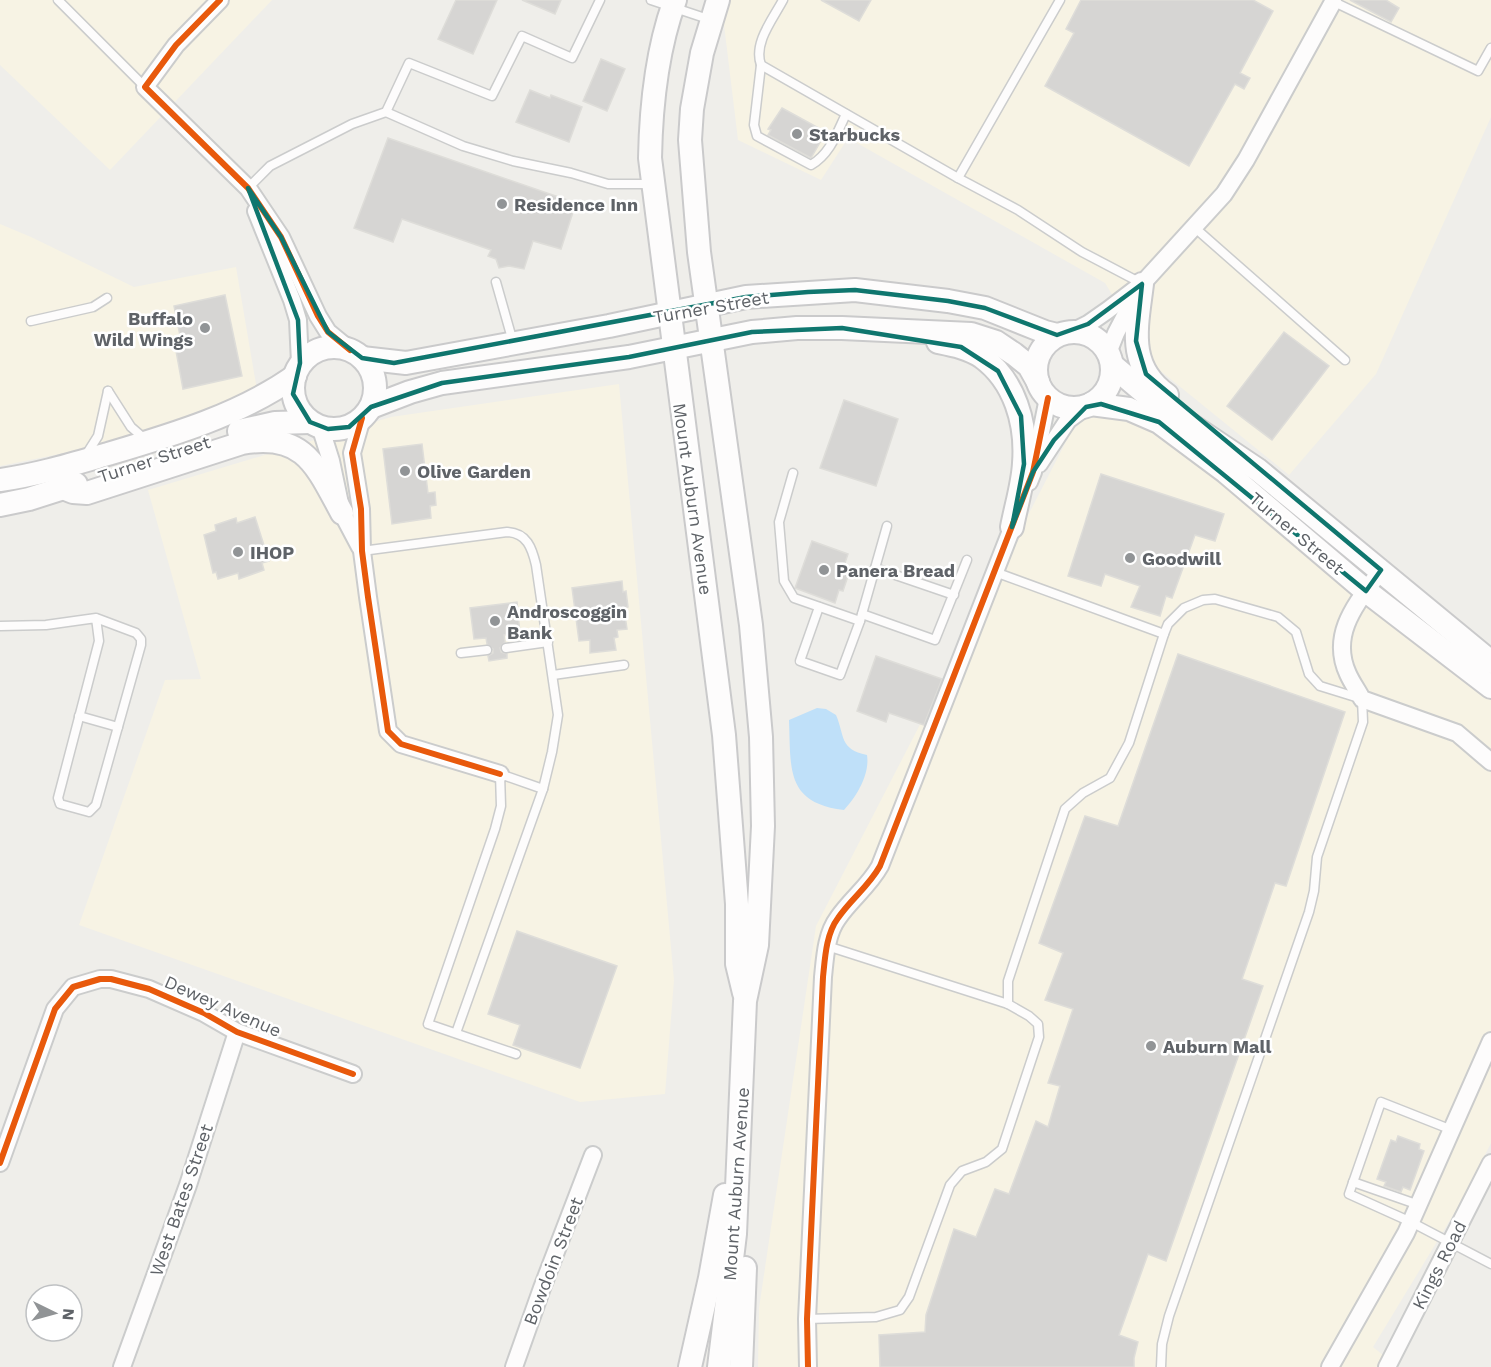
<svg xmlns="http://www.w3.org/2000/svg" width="1491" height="1367" viewBox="0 0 1491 1367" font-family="'Work Sans',sans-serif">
<rect width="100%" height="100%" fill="#efeeea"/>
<g fill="#f7f3e4">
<path d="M0,0H272L110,170L0,65Z"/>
<path d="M721,0H1491V117L1376,374L1289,475L1157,368L1105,283L848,138L821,180L738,140Z"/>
<path d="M0,224L31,237L134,287L236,267L257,390L109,444L0,466Z"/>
<path d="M619,384L674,980L665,1094L580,1102L79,925L165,680L201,679L148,490L391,417Z"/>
<path d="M1116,413L1161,428L1491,695V1143L1461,1202L1373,1347L1398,1367H758L759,1308L816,926L1071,432L1087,417Z"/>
</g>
<path fill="#bfe0f9" d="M817,708L826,709L836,715C845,736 839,749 867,755C870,774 857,796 844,810C785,803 791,768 789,720Z"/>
<g fill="#d6d5d3" stroke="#deddd9" stroke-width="1.5">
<path d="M456,0H497L473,54L438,39Z"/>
<path d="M522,0H561L555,14Z"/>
<path d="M821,0H871L859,21Z"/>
<path d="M1081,0H1253L1273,11L1240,73L1250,78L1244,89L1235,84L1189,166L1045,86L1074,33L1066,29Z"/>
<path d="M1350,0H1386L1399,8L1391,22Z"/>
<path d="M601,59L625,69L607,111L583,101Z"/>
<path d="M530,90L550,98L551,95L582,107L569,142L516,122Z"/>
<path d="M782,108L826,132L811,158L768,135L771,130L768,129Z"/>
<path d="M388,138L576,203L561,249L533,241L524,269L509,266L499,268L496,259L488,256L491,250L402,219L393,242L354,228Z"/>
<path d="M225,295L242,376L183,389L176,351L183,350L174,306Z"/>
<path d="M1284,332L1329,366L1272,440L1227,406Z"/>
<path d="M844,400L898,419L876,486L820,468Z"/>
<path d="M422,444L428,493L435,492L436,505L430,506L431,518L392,524L383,449Z"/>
<path d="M1101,474L1224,514L1215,541L1195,535L1172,598L1166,596L1160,616L1131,607L1140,586L1105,574L1101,586L1068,576Z"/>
<path d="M255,517L269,561L262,563L264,570L239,579L238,573L218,579L216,572L213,573L204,535L216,531L215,525L236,518L237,523Z"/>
<path d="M812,541L848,554L844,566L847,567L846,572L849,573L843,591L839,590L835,603L795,588Z"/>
<path d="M622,581L623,592L626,591L628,607L624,608L627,629L617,630L618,637L614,638L616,650L590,653V640L579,641L572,588Z"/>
<path d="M517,602L520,633L504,635L505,642L500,648L501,652L507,654V658L489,661L488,656L493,653V649L487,644L486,638L474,639L470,608Z"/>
<path d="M1178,654L1345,712L1286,886L1275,883L1242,979L1263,986L1166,1261L1148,1254L1119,1335L1138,1342L1134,1358V1367H880L879,1335L925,1332L926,1315L954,1229L976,1237L995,1189L1009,1194L1036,1121L1048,1127L1060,1086L1048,1083L1073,1009L1045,1000L1063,953L1039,943L1085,816L1118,826Z"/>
<path d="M876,656L942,679L924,725L889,713L886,722L857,711Z"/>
<path d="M517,931L617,966L580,1068L513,1045L520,1025L488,1014Z"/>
<path d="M1398,1136L1420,1144L1419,1149L1424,1151L1410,1190L1403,1187L1401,1192L1384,1186L1386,1182L1377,1179L1391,1140L1396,1142Z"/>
</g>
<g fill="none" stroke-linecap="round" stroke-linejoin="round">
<g stroke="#cbcccc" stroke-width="11">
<g id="lane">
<path d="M58,0L145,87"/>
<path d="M651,0L711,20"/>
<path d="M783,0C773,19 753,43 761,65L958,178L1018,210L1082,252L1141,283"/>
<path d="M1332,1L1478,71L1491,48"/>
<path d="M761,65L754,125L757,136L811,165C830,154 837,133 846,114"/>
<path d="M386,112L463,146L513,161L571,173L608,184H652"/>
<path d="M958,178L1060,0"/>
<path d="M248,188L270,166L352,124L386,112L409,63L492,96L522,36L572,58L600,0"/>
<path d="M1194,227L1345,360"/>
<path d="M496,282L513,342"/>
<path d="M31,321L93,307L107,298"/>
<path d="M108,391L131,427L146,440"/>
<path d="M86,455L98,436L108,391"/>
<path d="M793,473L779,522L784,581L794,598L860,621"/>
<path d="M362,551L507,532C527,533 532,548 536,565L558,715L552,752L543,789L456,1033"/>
<path d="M875,568L954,595"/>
<path d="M995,572L1164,634L1168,624L1184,608L1203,600L1215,599L1278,617L1296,632L1309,674L1320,686L1362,699L1363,722L1317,857L1314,891L1309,912L1169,1316L1162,1344L1161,1367"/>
<path d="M819,607L800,661L840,675L860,621L887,526"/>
<path d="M862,614L935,640L967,560"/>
<path d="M0,626L46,625L96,618L136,633L141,639V645L96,805L89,812L60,804L58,798L99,641L96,618"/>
<path d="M506,648L548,642"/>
<path d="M461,653L487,650"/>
<path d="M553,675L624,665"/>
<path d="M79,716L118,727"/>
<path d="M1008,1004V981L1065,809L1083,793L1110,778L1129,743L1164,634"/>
<path d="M516,1054L428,1024L495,829L501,806L500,774L543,789"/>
<path d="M1452,1130L1381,1102L1349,1194L1411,1222L1491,1264"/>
<path d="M1353,1182L1419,1205"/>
<path d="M807,1319L876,1317L900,1310L909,1297L950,1185L962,1171L986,1162L1002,1149L1039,1037L1038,1024L1029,1016L1008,1004L827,946"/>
</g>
</g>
<g stroke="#cbcccc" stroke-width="20">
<g id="street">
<path d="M220,0L176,45L145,87L248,188L281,237L318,316L328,332L350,350"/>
<path d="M256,211L292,300L298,320L300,363"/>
<path d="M1072,332L1088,324L1108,310L1142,284L1224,194L1246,160L1333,2"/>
<path d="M1108,353L1116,333L1138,291"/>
<path d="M362,418L352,453L361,509L362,551L368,597L388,731L401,744L500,774"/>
<path d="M320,426L331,461L342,513L360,547"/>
<path d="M1039,464L1068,420L1086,407"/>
<path d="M1029,482L1033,472L1048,398"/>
<path d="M1381,570C1358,602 1329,633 1348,674C1352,683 1358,691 1362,699L1457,733L1491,762"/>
<path d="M0,1163L55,1009L73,987L100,979H111L149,989L204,1013L237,1032L353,1074"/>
<path d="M122,1367L188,1185L237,1032"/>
<path d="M514,1367L542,1288L593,1155"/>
<path d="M808,1367L807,1319L823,977C825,958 826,934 838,918C851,899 869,886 880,866L1016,518"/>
<path d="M1330,1367L1406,1233L1491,1041"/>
<path d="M1387,1367L1491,1163"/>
</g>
</g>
<g stroke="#cacacb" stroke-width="26">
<g id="secondary">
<path d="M675,0C657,49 651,105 650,158L724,735L737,904V964L744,993"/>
<path d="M718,0L702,53L692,109L690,140L699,252L751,625L761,737L763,826L757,945L745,1001L735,1234L719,1367"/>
<path d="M1142,284C1137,326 1126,366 1167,395"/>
<circle cx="1074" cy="370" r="38"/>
<path d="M938,342C953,345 969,348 982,357C1015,381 1027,424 1024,463C1023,484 1016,506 1012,527"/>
<circle cx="334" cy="388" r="41"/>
<path d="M362,358L406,363L609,326L746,297L855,290L948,301L985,308L1045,332L1057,335"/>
<path d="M1112,365L1152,399L1258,470L1491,662"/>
<path d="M1091,404L1129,409L1159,422L1226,472L1366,591L1491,687"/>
<path d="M371,407L410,392L442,383L629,357L752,332L797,328H842L971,334L996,342L1014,354L1029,366L1038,382"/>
<path d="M239,431L275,423L310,422"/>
<path d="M0,480C37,475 73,464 108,454C172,435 240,415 295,376"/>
<path d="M63,488L73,492L87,493L242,443C304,432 316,465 342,513"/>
<path d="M0,505L29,499L76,484"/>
<path d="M690,1367L710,1278L725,1195"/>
<path d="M741,1367L745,1268"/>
</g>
</g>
<use href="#lane" stroke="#fdfcfc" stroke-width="8"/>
<use href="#street" stroke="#fdfcfc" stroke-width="16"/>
<use href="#secondary" stroke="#fdfcfc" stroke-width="22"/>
<g stroke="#fff" stroke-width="10">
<g id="cycleway">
<path d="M220,0L176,45L145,87L248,188L281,237L318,316L328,332L350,350"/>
<path d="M362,418L352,453L361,509L362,551L368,597L388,731L401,744L500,774"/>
<path d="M0,1163L55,1009L73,987L100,979H111L149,989L204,1013L237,1032L353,1074"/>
<path d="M808,1367L807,1319L823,977C825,958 826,934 838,918C851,899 869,886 880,866L1033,472L1048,398"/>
</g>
</g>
<use href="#cycleway" stroke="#e8590c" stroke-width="6"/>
</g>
<path fill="none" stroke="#0f766e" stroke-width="4.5" stroke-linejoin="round" d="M248,188L281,237L328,332L362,358L394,363L746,297L808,292L855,290L948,301L985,308L1057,335L1088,324L1142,284L1136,341L1146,374L1381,570L1366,591L1159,422L1101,404L1086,407L1054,440L1033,472L1012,527L1024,464L1021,416L998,371L961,347L842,328L752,332L629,357L442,383L371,407L349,427L328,429L310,422L293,394L300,363L298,320Z"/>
<g fill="#919496" stroke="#fff" stroke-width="2">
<circle cx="797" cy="134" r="6"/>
<circle cx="502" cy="204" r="6"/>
<circle cx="205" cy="328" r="6"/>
<circle cx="405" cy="471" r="6"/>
<circle cx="238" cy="552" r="6"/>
<circle cx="1130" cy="558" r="6"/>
<circle cx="824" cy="570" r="6"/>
<circle cx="495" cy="621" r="6"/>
<circle cx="1151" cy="1046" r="6"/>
</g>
<g text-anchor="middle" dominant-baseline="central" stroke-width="5" stroke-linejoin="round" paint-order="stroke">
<g font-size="18" font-weight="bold" fill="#5f6368" stroke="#fff" text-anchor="start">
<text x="809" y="134">Starbucks</text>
<text x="514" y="204">Residence Inn</text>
<text x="193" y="318" text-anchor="end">Buffalo<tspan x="193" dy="21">Wild Wings</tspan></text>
<text x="417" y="471">Olive Garden</text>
<text x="250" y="552">IHOP</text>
<text x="1142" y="558">Goodwill</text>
<text x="836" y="570">Panera Bread</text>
<text x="507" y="611">Androscoggin<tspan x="507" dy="21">Bank</tspan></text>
<text x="1163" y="1046">Auburn Mall</text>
</g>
<g font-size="18" fill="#5f6368" stroke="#fff">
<text transform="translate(711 307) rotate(-10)">Turner Street</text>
<text transform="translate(154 459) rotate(-18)">Turner Street</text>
<text transform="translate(693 499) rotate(82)">Mount Auburn Avenue</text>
<text transform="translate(1297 533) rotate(40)">Turner Street</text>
<text transform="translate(223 1006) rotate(24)">Dewey Avenue</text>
<text transform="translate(736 1184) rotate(-86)">Mount Auburn Avenue</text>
<text transform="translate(181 1200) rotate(-71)">West Bates Street</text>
<text transform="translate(553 1261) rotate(-69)">Bowdoin Street</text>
<text transform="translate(1439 1265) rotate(-63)">Kings Road</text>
</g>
</g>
<g transform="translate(54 1313) rotate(95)"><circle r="28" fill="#ffffff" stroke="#bfc1c3" stroke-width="1.5"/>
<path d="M0-4.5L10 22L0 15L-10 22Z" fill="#919496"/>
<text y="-9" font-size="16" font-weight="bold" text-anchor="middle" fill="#5f6368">N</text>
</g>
</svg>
